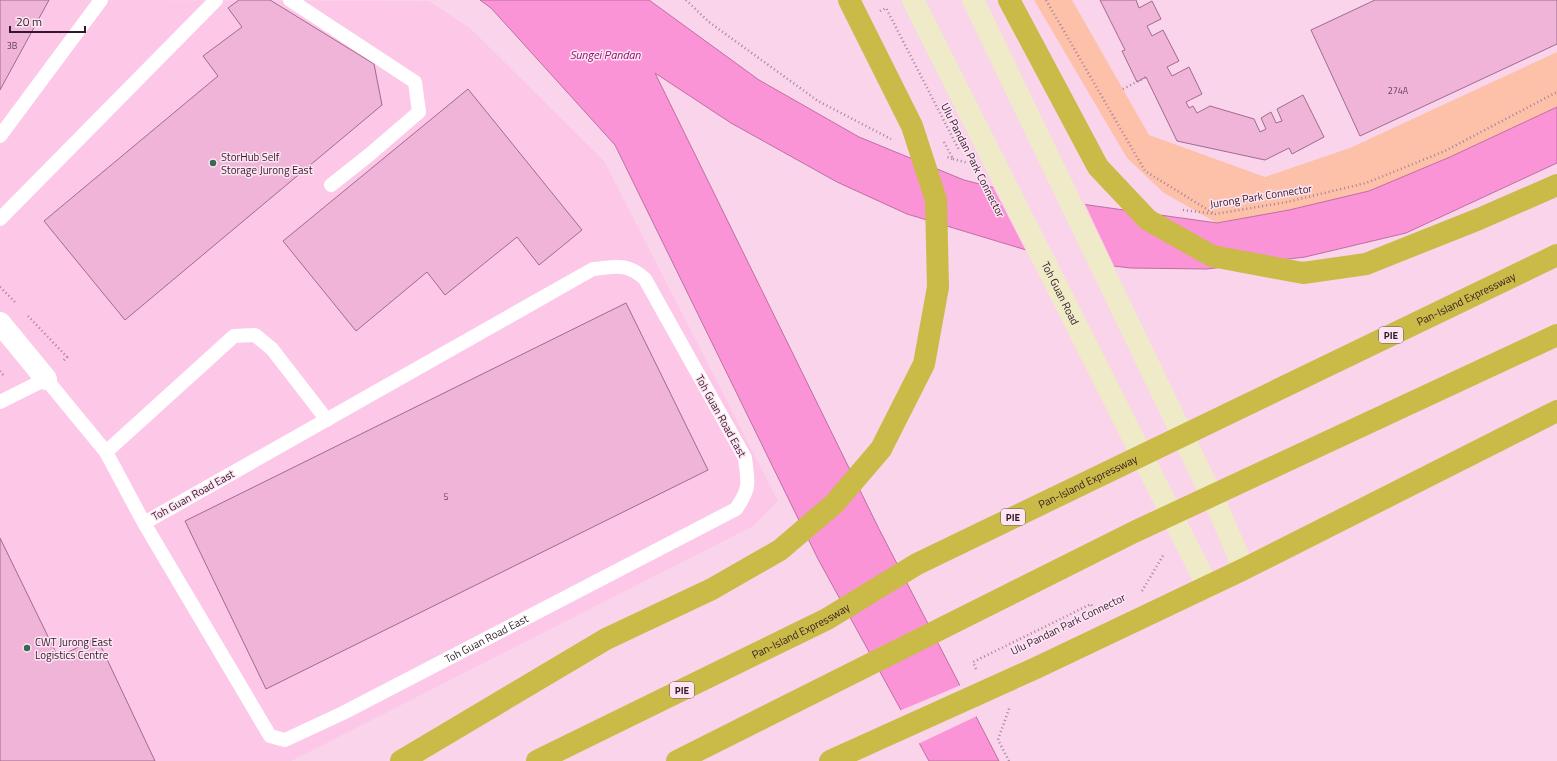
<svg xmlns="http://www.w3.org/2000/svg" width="1557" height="761" viewBox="0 0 1557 761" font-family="'Titillium Web',sans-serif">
<rect width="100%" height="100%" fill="#f9d4ea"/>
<path fill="#fdc7e8" d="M0,0L429,1L471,29L604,161L778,501L753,526L291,761H0Z"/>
<path fill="#fdc0a9" d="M1034,0H1072L1149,135L1265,177L1350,148L1557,52V107L1450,157L1369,191L1289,210L1217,223L1164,193L1127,158Z"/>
<path fill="#fb93d7" stroke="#be6fa2" d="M480,0H649L759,80L859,137L964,180L1031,197L1217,223L1289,210L1369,191L1450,157L1557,107V163L1406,233L1305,257L1207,269L1130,268L1056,259L907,214L837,182L731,123L655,73L879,529L999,761H929L818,559L615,145L491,8Z"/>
<g fill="#f9d4ea">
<path d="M992,185L1031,195L1084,202L1115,268L1056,261L1027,253Z"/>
<path d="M961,685L977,716L918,744L899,711Z"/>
</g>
<g fill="#efb4d8" stroke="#a16b8d">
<path d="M0,0H49L0,90Z"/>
<path d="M239,0H270L374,64L382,105L125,320L44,221L218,76L203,56L242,27L228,8Z"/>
<path d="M1100,0H1136L1139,8L1152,1L1161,19L1147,26L1152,36L1163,30L1179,61L1167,67L1172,76L1189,67L1202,94L1186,102L1189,108L1193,106L1197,113L1210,106L1254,119L1260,132L1266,129L1261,118L1271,112L1276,123L1282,121L1277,109L1303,95L1324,137L1292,154L1289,148L1265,160L1177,141L1146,77L1137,82L1122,51L1125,50Z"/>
<path d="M1375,0H1557V44L1360,136L1311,30Z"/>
<path d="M468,89L582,230L539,265L517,237L445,295L427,272L356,331L283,241Z"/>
<path d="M626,303L708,470L266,689L185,521Z"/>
<path d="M0,538L58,657L97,638L155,761H0Z"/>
</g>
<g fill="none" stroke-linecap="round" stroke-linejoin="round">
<g stroke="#a28396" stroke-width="2.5" stroke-dasharray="1 3" stroke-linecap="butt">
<path d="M686,0L709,22L818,101L891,139"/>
<path d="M1046,0L1145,171L1213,213"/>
<path d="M880,11L886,8L959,150"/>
<path d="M1123,89L1146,77"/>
<path d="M944,142L953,159L947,157"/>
<path d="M953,159L968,163"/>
<path d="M1183,210L1215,214L1287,202L1366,183L1445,151L1557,92"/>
<path d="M0,287L15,302"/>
<path d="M28,316L67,357L62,362"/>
<path d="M0,371L5,377"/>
<path d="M1142,591L1164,554"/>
<path d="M976,669L973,662L1091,604L1095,613"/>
<path d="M1009,761L998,740L1010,706"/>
</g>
<g stroke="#fff" stroke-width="14">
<path d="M290,0L415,82L419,112L369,155L331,185"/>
<path d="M0,136L101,0"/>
<path d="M0,219L216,0"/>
<path id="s1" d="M0,402L46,379L106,452L144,523L270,736L285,740L343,713L736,509C751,487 748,483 745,458L645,279C626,262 616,267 593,269L144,523"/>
<path d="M106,452L234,336L255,335L272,349L327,420"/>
</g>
<path stroke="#fff" stroke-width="22" d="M0,323L46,379"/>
<g stroke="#efeac8" stroke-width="22">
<path id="s2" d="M913,0L1208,587"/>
<path d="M973,0L1219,511L1244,569"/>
</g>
<g stroke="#caba48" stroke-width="22">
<path d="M1009,0L1098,167L1148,220L1212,256L1303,273L1366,264L1479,219L1557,185"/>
<path d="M401,761L606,639L712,589L780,550L834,504L881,449L924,364L938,287L936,200L912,126L849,0"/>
<path id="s3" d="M537,761L827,619L917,564L1557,255"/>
<path d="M677,761L1134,532L1557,335"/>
<path d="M830,761L1036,668L1244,569L1557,411"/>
</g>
</g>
<g fill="#356b51" stroke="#fee5f4" stroke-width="1.5">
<circle cx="213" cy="163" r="4"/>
<circle cx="27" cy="648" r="4"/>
</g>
<g text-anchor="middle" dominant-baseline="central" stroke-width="3" stroke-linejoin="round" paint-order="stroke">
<g font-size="9" fill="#604054">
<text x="12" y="45">3B</text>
<text x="1398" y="90">274A</text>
<text x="446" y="496">5</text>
</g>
<g fill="#fee5f4" stroke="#6e5765" stroke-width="1">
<rect x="1379" y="327" width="24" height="16" rx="3"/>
<rect x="1001" y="509" width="24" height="16" rx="3"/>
<rect x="670" y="682" width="24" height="16" rx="3"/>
</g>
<g font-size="10" font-weight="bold" fill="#301a28">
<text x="1391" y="335">PIE</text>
<text x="1013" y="517">PIE</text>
<text x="682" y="690">PIE</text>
</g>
<g font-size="11" fill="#301a28" stroke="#fee5f4" text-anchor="start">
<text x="221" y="157">StorHub Self<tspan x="221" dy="13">Storage Jurong East</tspan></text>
<text x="35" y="642">CWT Jurong East<tspan x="35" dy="13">Logistics Centre</tspan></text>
</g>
<g font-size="11" fill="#301a28" stroke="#fee5f4">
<text transform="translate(973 160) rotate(63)">Ulu Pandan Park Connector</text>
<text transform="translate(1261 196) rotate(-9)">Jurong Park Connector</text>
<text stroke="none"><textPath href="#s2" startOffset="328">Toh Guan Road</textPath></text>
<text stroke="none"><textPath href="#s3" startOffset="1038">Pan-Island Expressway</textPath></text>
<text transform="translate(721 416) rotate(61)">Toh Guan Road East</text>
<text stroke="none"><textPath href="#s3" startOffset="618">Pan-Island Expressway</textPath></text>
<text transform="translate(193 495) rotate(-29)">Toh Guan Road East</text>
<text transform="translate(1068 624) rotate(-26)">Ulu Pandan Park Connector</text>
<text stroke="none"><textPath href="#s3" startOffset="294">Pan-Island Expressway</textPath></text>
<text stroke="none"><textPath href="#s1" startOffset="715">Toh Guan Road East</textPath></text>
</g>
<g font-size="12" font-style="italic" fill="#8c0f6d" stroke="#fee5f4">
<text x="605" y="54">Sungei Pandan</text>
</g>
</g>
<path d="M10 26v6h75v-6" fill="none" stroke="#301a28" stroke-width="2"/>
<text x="16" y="26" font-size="12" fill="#301a28" stroke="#fee5f4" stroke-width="3" paint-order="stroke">20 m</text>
</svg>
